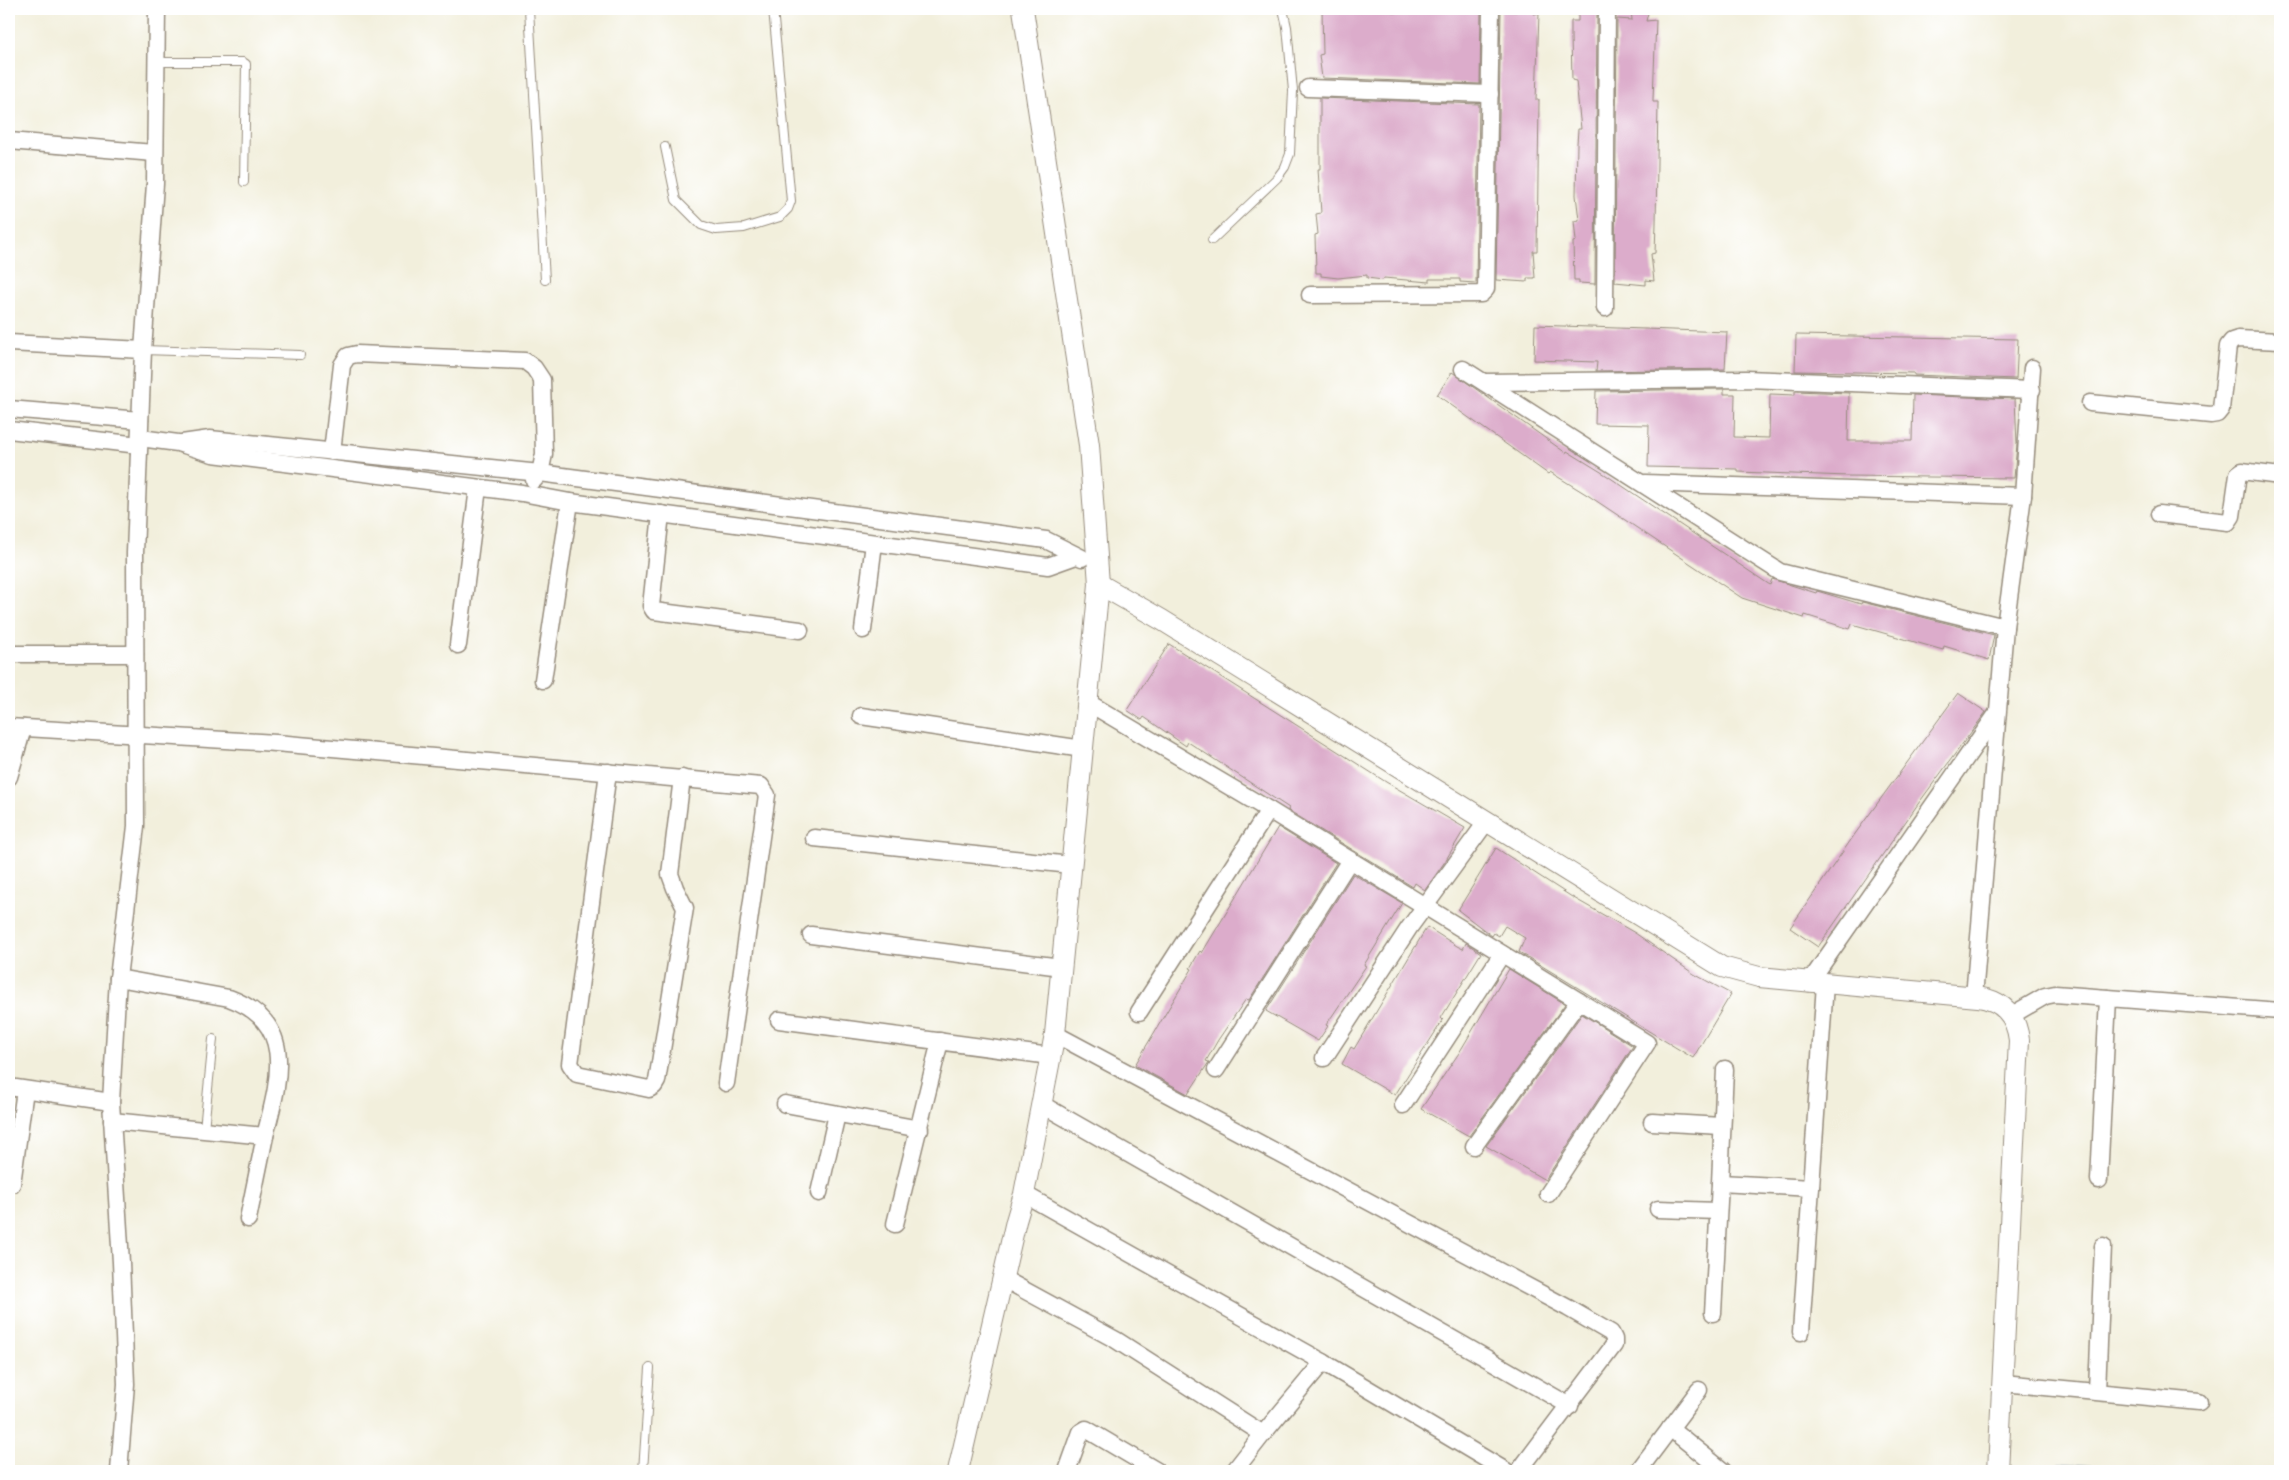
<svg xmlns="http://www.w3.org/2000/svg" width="2289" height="1480" viewBox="0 0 2289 1480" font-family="Cardo,serif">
<rect width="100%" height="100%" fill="#fff"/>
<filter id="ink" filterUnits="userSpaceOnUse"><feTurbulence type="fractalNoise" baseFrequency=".02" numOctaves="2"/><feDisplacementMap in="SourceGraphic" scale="10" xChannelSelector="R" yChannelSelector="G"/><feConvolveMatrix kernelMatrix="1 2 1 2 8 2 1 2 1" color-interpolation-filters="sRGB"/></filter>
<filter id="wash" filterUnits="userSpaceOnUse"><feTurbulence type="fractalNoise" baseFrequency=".0096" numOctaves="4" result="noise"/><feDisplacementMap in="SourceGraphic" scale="20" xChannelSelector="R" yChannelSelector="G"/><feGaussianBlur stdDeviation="1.12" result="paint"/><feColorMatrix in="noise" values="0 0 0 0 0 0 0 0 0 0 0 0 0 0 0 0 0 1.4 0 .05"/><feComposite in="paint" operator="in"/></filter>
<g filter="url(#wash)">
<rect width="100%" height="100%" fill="#f2efdc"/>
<path fill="#76b4e9" stroke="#586f84" d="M2058,1463L2155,1471H2056Z"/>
<g id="blocks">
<g fill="#dcaccb">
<path d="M1328,9H1393V13L1422,9L1467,12V10H1481L1480,84L1322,78L1319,55L1323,54L1322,10Z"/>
<path d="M1516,9L1534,10V14L1539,13L1536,100H1539L1537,251H1533L1535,278H1527V282L1496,280L1501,11L1516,12Z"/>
<path d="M1578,9H1597L1595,284L1579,283V280H1574L1573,242L1576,241L1574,221L1579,220L1576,195L1577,144L1578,129H1581L1576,81L1572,80L1571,36V21H1578Z"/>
<path d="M1631,9H1649L1646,21L1656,20L1653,99V102H1658L1656,223L1655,253L1651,254L1654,281L1646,280V285L1615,282L1617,19L1632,20Z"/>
<path d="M1320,98L1479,104L1476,283L1460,282V279H1429V282L1384,278L1383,280L1367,278V275L1338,278L1321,276V273H1316L1315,235L1318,234L1316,214L1321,213L1318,169H1320Z"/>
<path d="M1535,325L1727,332L1725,369L1596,371L1597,362L1534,360Z"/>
<path d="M1796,335L2018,339L2016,379L1914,375V373L1795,371Z"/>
<path d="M1452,372L1566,453L1567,451L1606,475L1770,585L1772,579L1816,593L1817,591L1861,604L1862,602L1994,635L1989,660L1944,646L1943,650L1852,624L1850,629L1805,615L1804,618L1742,598L1589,496L1550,472L1548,474L1437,395Z"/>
<path d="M1724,389V394H1735L1734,437L1769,438L1770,394L1795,395V391L1849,393L1848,441H1912L1913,395L2015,399L2017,444L2014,478L1848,476L1738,472V469L1648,467L1649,425L1595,424L1596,391Z"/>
<path d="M1169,644L1386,782L1465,828L1444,863L1425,890L1415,883L1413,887L1288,810L1289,808L1188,742L1186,746L1144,717L1142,720L1127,710Z"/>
<path d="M1958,693L1986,712L1918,804L1818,947L1790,928L1855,834Z"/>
<path d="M1278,827L1336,863L1249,1000L1246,999L1218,1040L1206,1061L1209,1062L1188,1094L1135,1065L1192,969L1190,968L1200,951L1202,953Z"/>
<path d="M1496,848L1572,897L1635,933L1694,974L1731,994L1693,1058L1519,952L1525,938L1505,926L1499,936L1494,933L1492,936L1458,910Z"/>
<path d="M1353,874L1402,903L1364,965L1366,966L1326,1025L1328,1026L1318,1041L1266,1011Z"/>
<path d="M1427,927L1457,946L1463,949L1466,943L1481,953L1441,1018L1443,1020L1395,1095L1342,1064L1351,1047L1354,1049Z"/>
<path d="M1509,969L1565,1004L1469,1136L1421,1109L1459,1053Z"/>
<path d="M1582,1014L1633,1046L1545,1180L1486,1146Z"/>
</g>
</g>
</g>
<g filter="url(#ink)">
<use href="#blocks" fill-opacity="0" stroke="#968c7d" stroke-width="1"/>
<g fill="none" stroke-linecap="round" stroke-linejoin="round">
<g stroke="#968c7d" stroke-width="10">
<g id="service">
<path d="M529,9L545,280"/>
<path d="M156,62H243L246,64L244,182"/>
<path d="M665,147L676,200L701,225L716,230L744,228L780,217L788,209L791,201L773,9"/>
<path d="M1212,240L1277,178L1285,167L1290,154L1293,91L1287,27L1283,9"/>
<path d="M143,350L300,355"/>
<path d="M204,1129L213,1039"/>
<path d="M643,1471L650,1368"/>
</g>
</g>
<g stroke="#968c7d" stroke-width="19">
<g id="minor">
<path d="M1308,88L1490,94"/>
<path d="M9,141L154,153"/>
<path d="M1310,295L1481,294L1486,289L1491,9"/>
<path d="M1605,308L1607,9"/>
<path d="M9,343L143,350"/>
<path d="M1463,369L1780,572L2005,627"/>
<path d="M1484,382L1746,379L2032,390"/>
<path d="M2090,403L2211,415L2217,414L2221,409L2228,346L2232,341L2238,339L2280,341"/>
<path d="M9,409L140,420"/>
<path d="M9,430L139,445"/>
<path d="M140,438L178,443L213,454L522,493L570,502L1048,566L1076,556"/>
<path d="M182,443L210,439L540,473L1046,540L1082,558"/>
<path d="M332,452L342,365L348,356L357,354L525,361L534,368L542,380L544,454L540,473L534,480"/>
<path d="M1645,483L2023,496"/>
<path d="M661,514L651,606L654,611L800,630"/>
<path d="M2159,514L2228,522L2232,516L2238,474L2242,471L2280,476"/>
<path d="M863,630L874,543"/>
<path d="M458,645L478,488"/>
<path d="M9,654H135"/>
<path d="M543,680L570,502"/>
<path d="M1087,702L1269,810L1647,1043L1548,1194"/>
<path d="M861,716L1083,749"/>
<path d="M9,727L276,743L761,786L767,795L726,1083"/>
<path d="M608,772L570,1064L577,1074L649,1089L654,1086L657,1081L685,908L675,888L670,874L682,778"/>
<path d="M9,777L23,728"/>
<path d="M814,838L1071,865"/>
<path d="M811,935L1061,967"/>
<path d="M118,978L229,998C297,1023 279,1080 265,1136"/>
<path d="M1809,983L1996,715"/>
<path d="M1974,997L2005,627L2023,496L2032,368"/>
<path d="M1139,1012L1269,810"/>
<path d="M2012,1015L2045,996L2055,994L2280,1011"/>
<path d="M779,1020L1050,1056"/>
<path d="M1055,1034L1568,1308L1611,1333L1614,1339V1345L1519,1471"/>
<path d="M1324,1058L1409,928L1487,821"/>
<path d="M1216,1070L1350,860"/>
<path d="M9,1087L111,1102"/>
<path d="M785,1104L920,1129"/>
<path d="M1041,1104L1570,1406"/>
<path d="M1403,1105L1502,954"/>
<path d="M112,1121L265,1136L248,1219"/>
<path d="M1652,1122L1721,1126"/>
<path d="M1474,1146L1579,1001"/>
<path d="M2099,1180L2108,998"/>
<path d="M1720,1183L1725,1069"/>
<path d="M12,1184L25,1090"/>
<path d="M819,1193L837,1114"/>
<path d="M1024,1194L1323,1362L1506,1471"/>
<path d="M1658,1209L1718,1211"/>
<path d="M895,1224L940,1041"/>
<path d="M1004,1279L1116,1340L1263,1434L1323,1362"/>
<path d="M1713,1313L1720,1183L1811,1188"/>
<path d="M1801,1332L1825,984"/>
<path d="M2003,1383L2199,1402"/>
<path d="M2097,1391L2103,1246"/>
<path d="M1670,1428L1723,1471"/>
<path d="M119,1471L126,1384L121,1262L111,1102L118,978L136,826L135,553L143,350L155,184L157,9"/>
<path d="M1067,1471L1081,1432L1086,1429L1157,1471"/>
<path d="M1234,1471L1263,1434"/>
<path d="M1638,1471L1699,1390"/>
</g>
</g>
<g stroke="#968c7d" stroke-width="22">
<g id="tertiary">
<path d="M1099,584L1162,620L1722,967L1759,977L1978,997C2003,1001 2016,1015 2019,1040L1998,1471"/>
<path d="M958,1471L1016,1221L1024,1194L1055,1034L1099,584L1089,445L1023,9"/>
</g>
</g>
<use href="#service" stroke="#fff" stroke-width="8"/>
<use href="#minor" stroke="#fff" stroke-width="16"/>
<use href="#tertiary" stroke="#fff" stroke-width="20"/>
</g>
</g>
<rect width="2289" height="1480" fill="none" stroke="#fff" stroke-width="30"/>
</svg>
